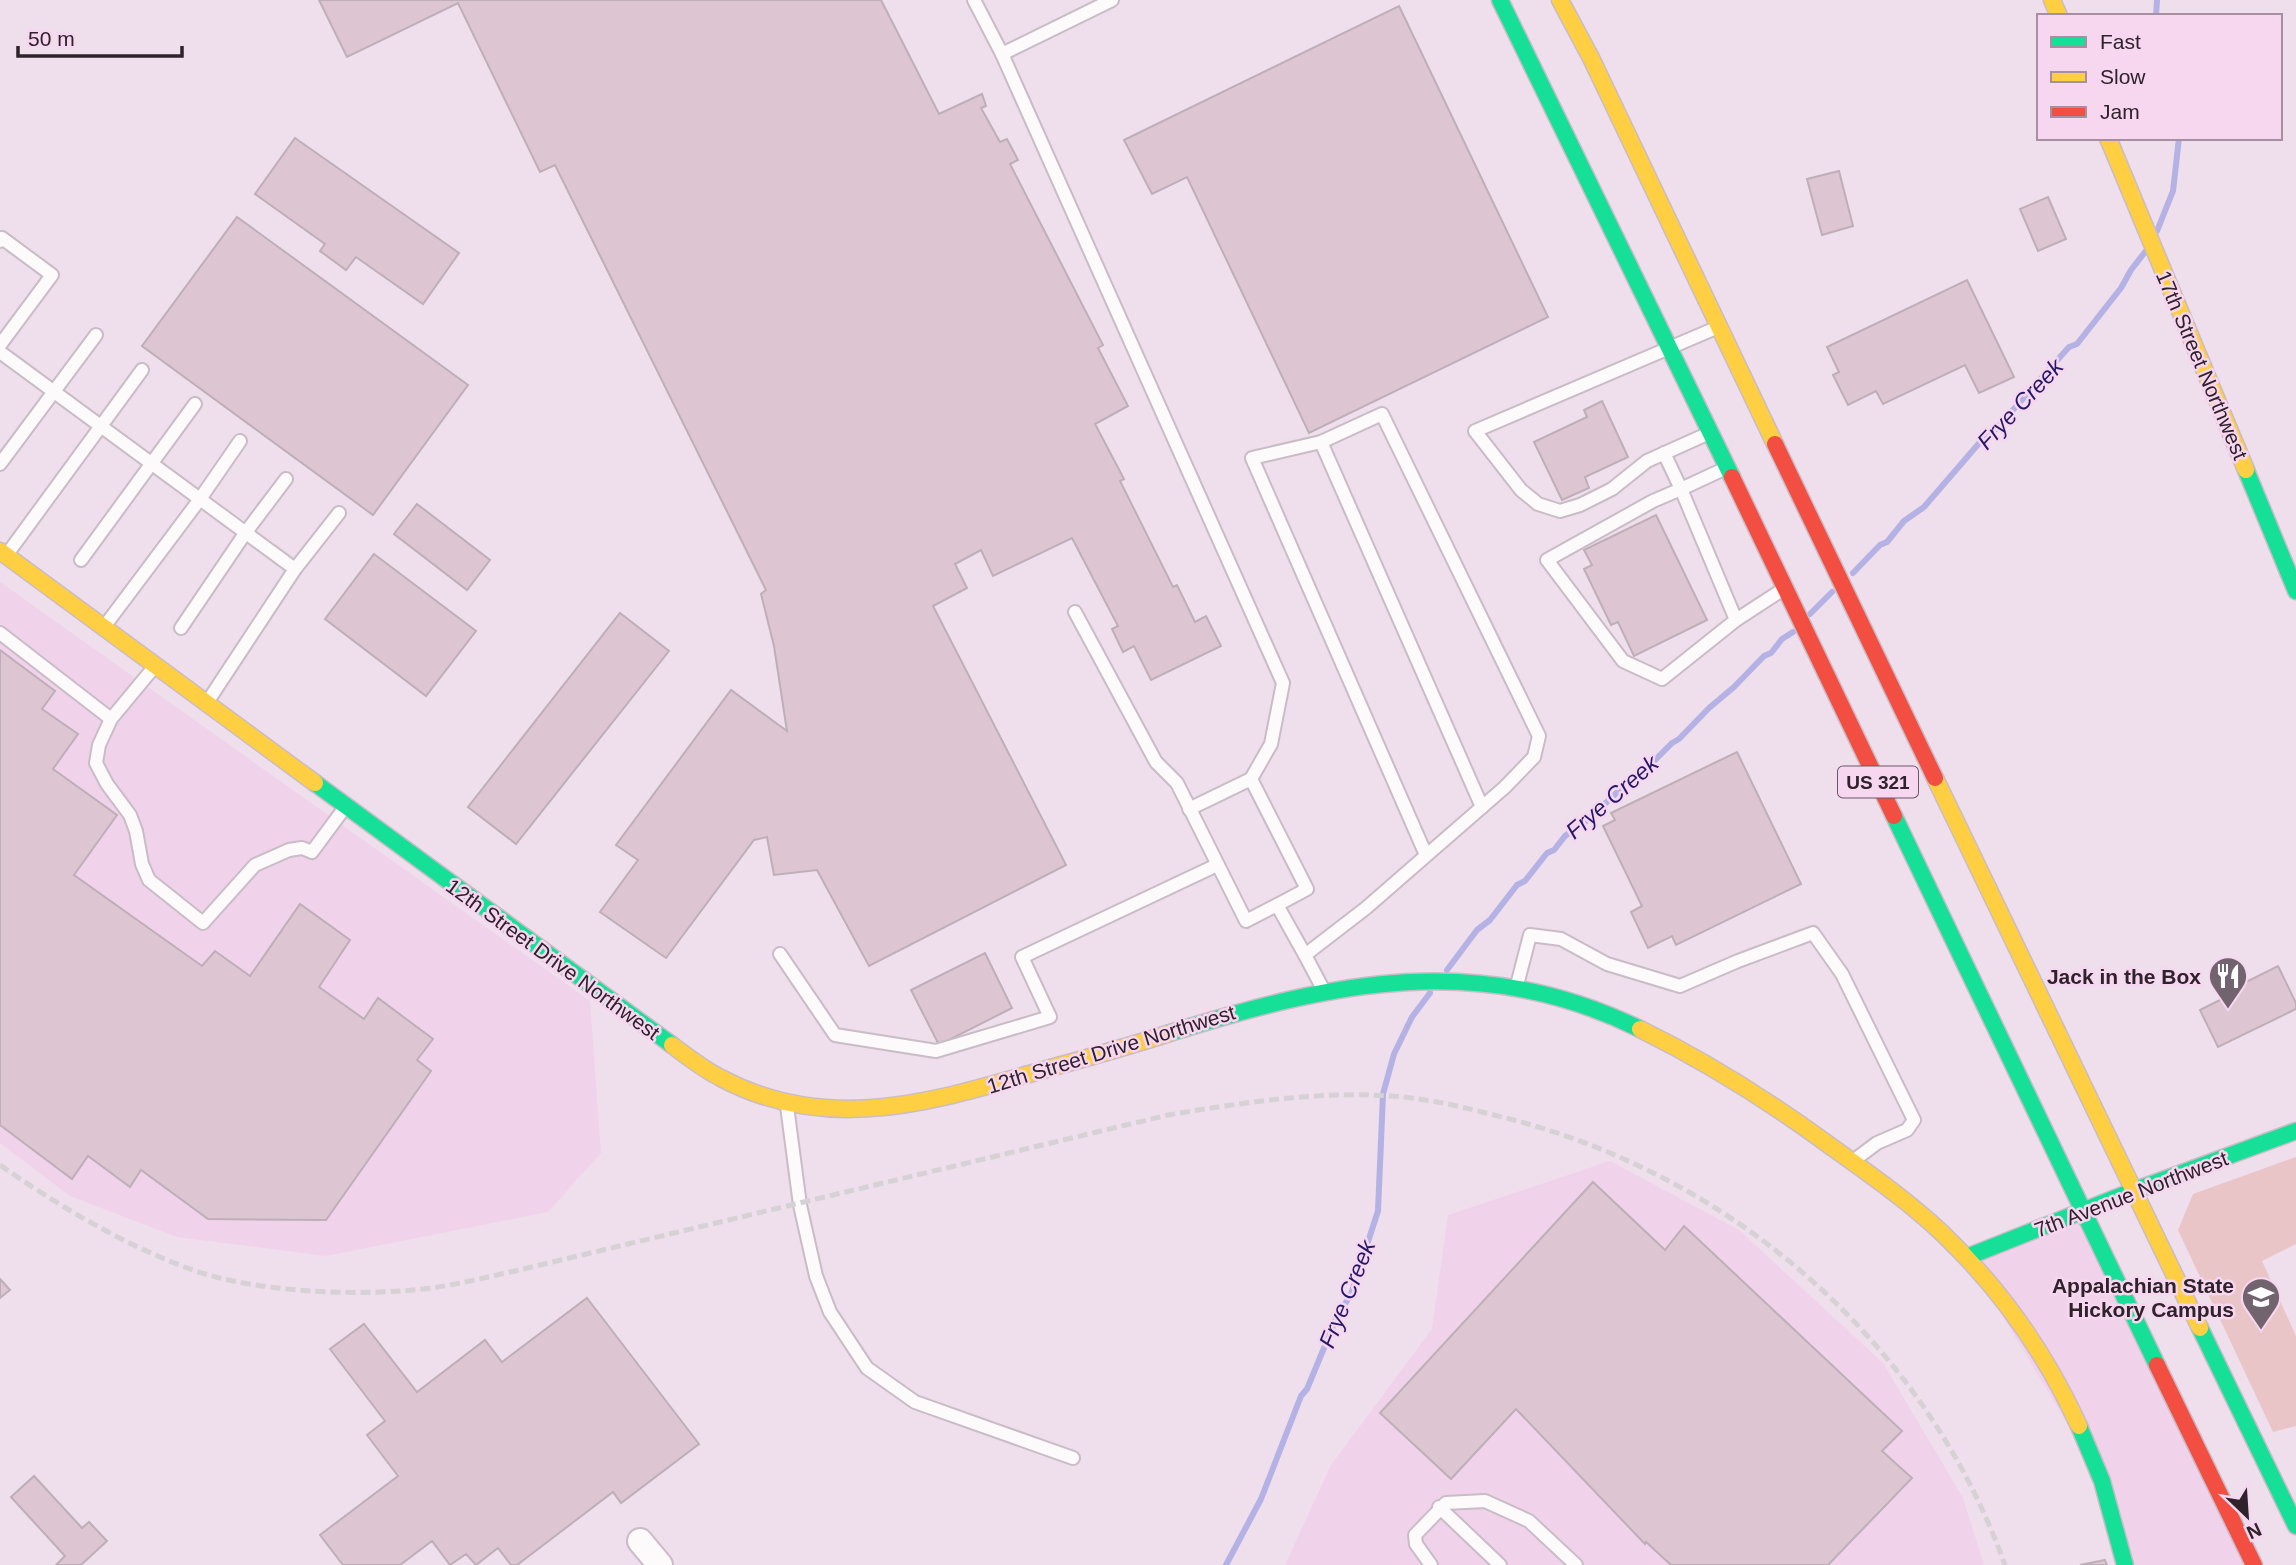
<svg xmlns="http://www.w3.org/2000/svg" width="2296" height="1565" viewBox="0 0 2296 1565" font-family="Arial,sans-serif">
<rect width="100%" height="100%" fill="#efdeec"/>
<g fill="#f0d3ea">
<path d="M0,582L590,1001L601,1153L548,1212L326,1256L177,1237L70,1196L0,1143Z"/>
<path d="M1610,1161L1739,1230L1883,1363L1963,1498L1984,1565H1285L1331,1465L1432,1329L1448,1215Z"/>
<path d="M2082,1212L2254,1565H2125L2106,1488L1967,1257Z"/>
</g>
<path fill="#eac5c8" d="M2296,1157V1244L2262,1261L2296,1336V1426L2273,1432L2178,1230L2193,1194Z"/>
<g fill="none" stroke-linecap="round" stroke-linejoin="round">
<g stroke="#b4b2e5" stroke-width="6">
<path d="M2156,16L2157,0"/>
<path d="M2157,231L2173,191L2179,138"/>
<path d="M1853,573L1880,545L1887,542L1904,521L1924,507L1981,441L1988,438L2069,347L2077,344L2121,288L2131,270L2145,252"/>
<path d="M1810,614L1832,592"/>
<path d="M1447,970L1477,930L1490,920L1517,885L1525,881L1547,853L1554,850L1565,836L1585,822L1622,788L1629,784L1640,770L1648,767L1672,743L1679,739L1709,708L1734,687L1764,656L1771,653L1782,639L1793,632"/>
<path d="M1226,1565L1261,1499L1301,1396L1307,1389L1336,1319L1351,1294L1378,1211L1383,1094L1394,1054L1412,1017L1430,993"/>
</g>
</g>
<g fill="#ddc6d2" stroke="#beaeb7" stroke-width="2">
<path d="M319,0H881L939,114L982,94L986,106L981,108L1000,142L1007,139L1018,160L1010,164L1103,345L1098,348L1128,406L1095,424L1124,479L1120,481L1173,587L1177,585L1195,622L1206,616L1221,646L1151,680L1134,646L1123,652L1112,629L1118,626L1072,538L993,576L981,550L955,564L967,588L933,606L1066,865L869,966L817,870L774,875L767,837L754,840L666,958L600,912L638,860L616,845L731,690L787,731L774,646L761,594L766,590L555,165L540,172L458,3L347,57Z"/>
<path d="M1399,6L1548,317L1309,433L1187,177L1152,194L1124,140Z"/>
<path d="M295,138L459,253L423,304L356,257L346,270L320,251L325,244L255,194Z"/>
<path d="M1839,171L1853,226L1822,235L1807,179Z"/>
<path d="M2048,197L2066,239L2038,251L2020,209Z"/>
<path d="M237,217L468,385L373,515L142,346Z"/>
<path d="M1967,280L2014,377L1979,393L1965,365L1883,404L1876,391L1848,405L1833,375L1839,372L1827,347Z"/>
<path d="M1602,401L1628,457L1585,477L1589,488L1562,500L1534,442L1587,417L1584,410Z"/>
<path d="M417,504L490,560L467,590L394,534Z"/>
<path d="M1656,515L1707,620L1634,656L1618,622L1611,625L1584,569L1592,565L1584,550Z"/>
<path d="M374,554L476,631L426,696L325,619Z"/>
<path d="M620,613L669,651L516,844L468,807Z"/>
<path d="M0,650L55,691L42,709L78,734L53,769L117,815L74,875L202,966L215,951L250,976L300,904L350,940L319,987L364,1019L378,998L433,1039L417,1060L431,1071L326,1220L208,1219L141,1170L130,1187L88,1156L72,1179L0,1125Z"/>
<path d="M1737,752L1801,884L1676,945L1672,936L1648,948L1631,912L1642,906L1603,826L1615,820L1611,813Z"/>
<path d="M985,953L1012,1008L939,1045L911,990Z"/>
<path d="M2278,966L2296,1003V1009L2218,1047L2200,1010L2230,995L2228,991Z"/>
<path d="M1593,1182L1665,1250L1684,1226L1902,1431L1882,1451L1912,1478L1828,1565H1671L1646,1542L1645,1544L1516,1409L1451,1479L1380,1413Z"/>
<path d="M0,1279L10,1290L0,1298Z"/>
<path d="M587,1298L699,1444L621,1503L613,1492L517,1565H511L498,1548L476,1565L466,1554L450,1565L432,1541L400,1565H343L320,1535L398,1476L367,1435L385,1421L330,1349L364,1324L417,1392L485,1340L502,1362Z"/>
<path d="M34,1476L82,1528L89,1522L107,1541L81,1565H56L65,1556L11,1497Z"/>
<path d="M2105,1560L2107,1565H2080Z"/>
</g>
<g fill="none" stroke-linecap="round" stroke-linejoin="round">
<g stroke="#c9bcc6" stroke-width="16">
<g id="lane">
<path d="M974,0L1002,54L1283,683L1271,744L1251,779L1307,889L1277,905L1305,955"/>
<path d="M1002,54L1112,0"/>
<path d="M0,241L2,238L52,275L0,345"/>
<path d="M0,352L295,569L208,701"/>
<path d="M1707,434L1647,461L1612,489L1580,505L1560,511L1538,504L1521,490L1475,431L1716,328"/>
<path d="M1321,442L1482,807"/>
<path d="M1664,453L1681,489L1724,469"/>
<path d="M0,464L96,335"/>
<path d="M8,553L142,370"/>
<path d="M81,560L195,404"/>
<path d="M295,569L339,513"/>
<path d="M1075,612L1156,762L1177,783L1246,921L1277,905"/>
<path d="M1736,620L1681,489L1653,501L1547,560L1623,661L1662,679L1736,620L1782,590"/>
<path d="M104,627L200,499L240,441"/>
<path d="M181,628L246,532L286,479"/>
<path d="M0,633L111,719L155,666"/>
<path d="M111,719L99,745L96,763L107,784L130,815L136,831L142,864L149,880L203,923L255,865L289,850L302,848L312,852L346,806"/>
<path d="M1189,809L1251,779"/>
<path d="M780,954L835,1035L936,1051L1050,1017L1022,957L1217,865"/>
<path d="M1516,989L1530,935L1561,939L1607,964L1680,986L1738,961L1813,933L1842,974L1914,1120L1907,1130L1877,1143L1853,1161"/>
<path d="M1324,991L1305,955L1366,908L1505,787L1534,757L1539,736L1382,414L1321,442L1252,458L1426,855"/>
<path d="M787,1106L800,1205L816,1276L830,1312L867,1368L915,1402L1073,1458"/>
<path d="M1439,1507L1500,1565"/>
<path d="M1431,1565L1416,1544L1415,1535L1446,1503L1485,1501L1529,1521L1576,1565"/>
</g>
</g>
<g stroke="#c9bcc6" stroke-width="28">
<path id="street" d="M640,1541L660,1565"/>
</g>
<g stroke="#c9bcc6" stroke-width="19">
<g id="fast">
<path d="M1500,0L1732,477"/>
<path d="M2246,470L2296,591"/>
<path d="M315,783L672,1045"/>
<path d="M1894,816L2157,1365"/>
<path d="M1170,1033C1333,982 1479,950 1640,1029"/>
<path d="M1967,1257L2133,1191L2296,1131"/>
<path d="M2200,1328L2296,1526"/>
<path d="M2079,1426L2102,1481L2125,1565"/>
</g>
</g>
<g stroke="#c9bcc6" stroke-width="19">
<g id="slow">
<path d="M1560,0L1591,58L1775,444"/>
<path d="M2052,0L2059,16"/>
<path d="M2108,138L2246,470"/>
<path d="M0,551L315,783"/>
<path d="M1935,778L2200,1328"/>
<path d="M1640,1029C1707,1062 1769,1101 1829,1145C1868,1173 1907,1200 1942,1233C2000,1288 2046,1354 2079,1426"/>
<path d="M672,1045C688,1057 703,1069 721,1078C820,1131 920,1106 1022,1076C1071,1062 1121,1049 1170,1033"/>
</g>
</g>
<g stroke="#c9bcc6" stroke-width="19">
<g id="jam">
<path d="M1775,444L1935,778"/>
<path d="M1732,477L1894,816"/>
<path d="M2157,1365L2254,1565"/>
</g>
</g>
<use href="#lane" stroke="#fdfafc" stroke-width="12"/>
<use href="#street" stroke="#fdfafc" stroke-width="24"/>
<use href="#fast" stroke="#16e098" stroke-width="16"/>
<use href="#slow" stroke="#ffcf43" stroke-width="16"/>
<use href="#jam" stroke="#f24e42" stroke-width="16"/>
<path stroke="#d6d1d5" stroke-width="5" stroke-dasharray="10 5" stroke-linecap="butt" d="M0,1165C59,1206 122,1244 190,1269C255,1293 363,1297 432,1288C460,1284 487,1277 515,1271L1168,1115C1241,1103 1315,1091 1390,1096C1425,1098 1459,1106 1494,1115C1727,1170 1924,1339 2005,1565"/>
</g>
<defs>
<g id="restaurant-pin" transform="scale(2.0125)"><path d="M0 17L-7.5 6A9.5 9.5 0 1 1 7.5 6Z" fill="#72646f" stroke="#f7d6f0"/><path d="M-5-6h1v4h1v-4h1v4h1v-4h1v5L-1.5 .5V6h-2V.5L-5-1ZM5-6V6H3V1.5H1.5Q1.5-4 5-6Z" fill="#fff"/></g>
<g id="university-pin" transform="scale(2.0125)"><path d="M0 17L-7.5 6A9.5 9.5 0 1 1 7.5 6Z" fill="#72646f" stroke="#f7d6f0"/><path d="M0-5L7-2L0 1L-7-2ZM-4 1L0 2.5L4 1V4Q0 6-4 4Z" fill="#fff"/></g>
</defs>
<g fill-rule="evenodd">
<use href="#restaurant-pin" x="2228" y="976"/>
<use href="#university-pin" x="2261" y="1297"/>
</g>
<g text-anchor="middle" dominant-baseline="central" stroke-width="5" stroke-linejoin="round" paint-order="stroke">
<rect fill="#f7d6f0" stroke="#6a5866" stroke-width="2" x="1838" y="766.5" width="80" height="31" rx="5"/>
<g font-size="19" font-weight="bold" fill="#2e222b">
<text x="1878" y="782">US 321</text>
</g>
<g font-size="21" fill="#2e222b" stroke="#f7d6f0">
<text transform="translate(2202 365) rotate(67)">17th Street Northwest</text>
<text transform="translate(553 959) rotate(36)">12th Street Drive Northwest</text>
<text transform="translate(1111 1049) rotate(-17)">12th Street Drive Northwest</text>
<text transform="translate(2131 1194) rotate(-21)">7th Avenue Northwest</text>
</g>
<g font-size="21" font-weight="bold" fill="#2e222b" stroke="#f7d6f0" text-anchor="end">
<text x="2201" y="976">Jack in the Box</text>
<text x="2234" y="1285">Appalachian State<tspan x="2234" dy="24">Hickory Campus</tspan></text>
</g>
<g font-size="23" font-style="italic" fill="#231966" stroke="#f7d6f0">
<text transform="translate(2020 404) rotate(-47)">Frye Creek</text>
<text transform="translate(1612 797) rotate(-41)">Frye Creek</text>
<text transform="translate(1347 1294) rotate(-68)">Frye Creek</text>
</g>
</g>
<rect x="2037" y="14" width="245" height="126" fill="#f7d6f0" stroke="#a78ea1" stroke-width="2"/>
<rect x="2051" y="37" width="35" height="10" fill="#16e098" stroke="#a78ea1" stroke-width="2"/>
<text x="2100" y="49" font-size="21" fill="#2e222b">Fast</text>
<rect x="2051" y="72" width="35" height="10" fill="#ffcf43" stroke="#a78ea1" stroke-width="2"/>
<text x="2100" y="84" font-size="21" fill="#2e222b">Slow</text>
<rect x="2051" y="107" width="35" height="10" fill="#f24e42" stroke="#a78ea1" stroke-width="2"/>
<text x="2100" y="119" font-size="21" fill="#2e222b">Jam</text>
<g transform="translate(2247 1516) rotate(155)" stroke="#f7d6f0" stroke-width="5" paint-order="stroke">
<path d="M0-5L12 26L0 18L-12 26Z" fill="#2e222b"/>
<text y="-10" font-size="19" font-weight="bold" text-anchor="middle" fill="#2e222b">N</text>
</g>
<path d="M18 46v10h164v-10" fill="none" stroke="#2e222b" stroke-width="3.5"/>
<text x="28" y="46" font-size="21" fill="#2e222b" stroke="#f7d6f0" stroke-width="5" paint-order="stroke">50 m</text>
</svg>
